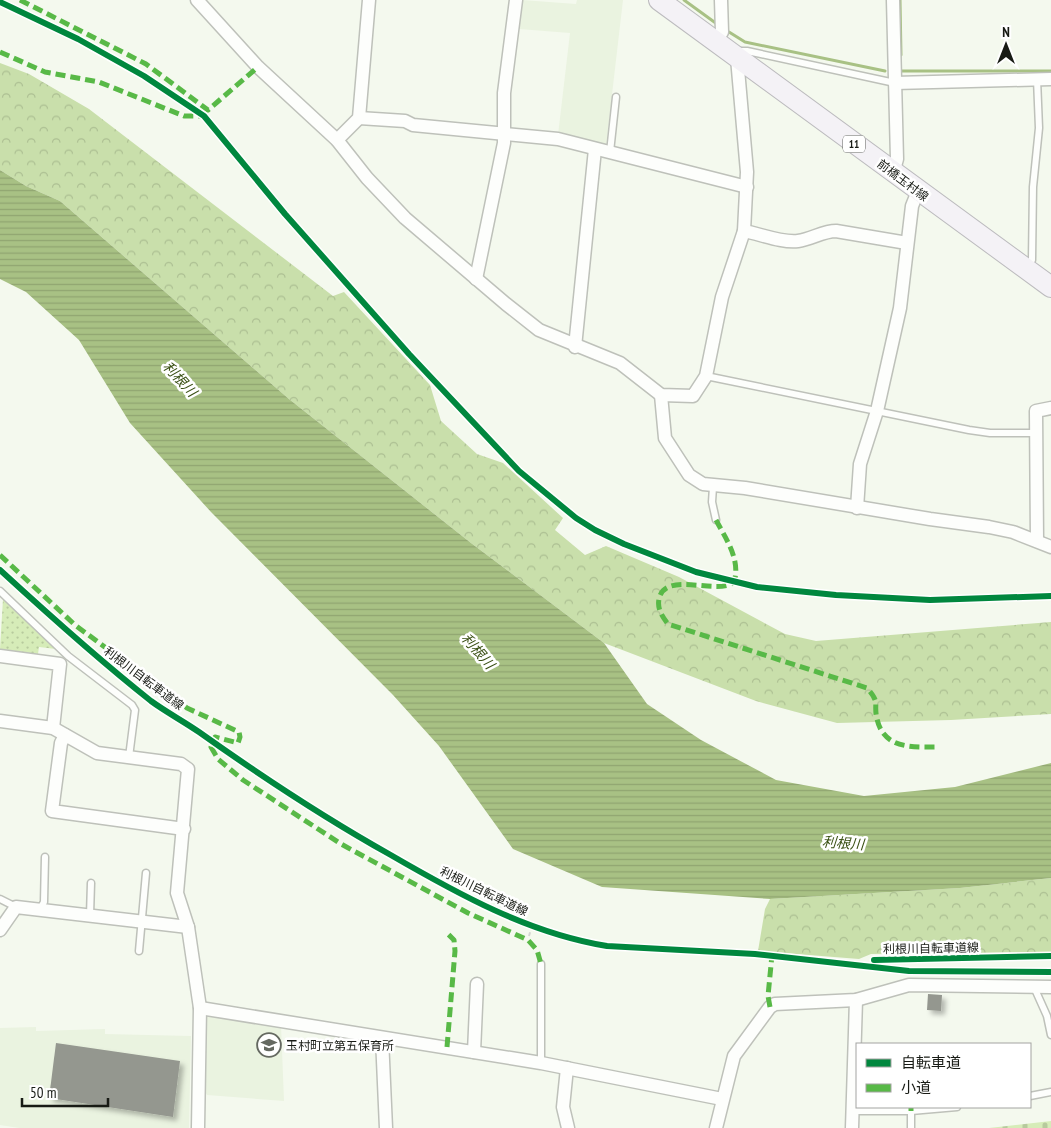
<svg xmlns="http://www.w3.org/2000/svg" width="1051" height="1128" viewBox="0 0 1051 1128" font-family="'PT Sans Narrow','Noto Sans JP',sans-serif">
<defs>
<pattern id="forest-crowns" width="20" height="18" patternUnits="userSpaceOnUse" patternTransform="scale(1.25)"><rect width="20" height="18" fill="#c9dfab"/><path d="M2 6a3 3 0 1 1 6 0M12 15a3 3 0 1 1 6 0" fill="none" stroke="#acbf92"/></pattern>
<pattern id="cemetery-stones" width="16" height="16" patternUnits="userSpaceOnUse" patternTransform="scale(1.25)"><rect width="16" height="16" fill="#d6ecb8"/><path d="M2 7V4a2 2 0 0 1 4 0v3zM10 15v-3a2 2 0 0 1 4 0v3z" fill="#b7ca9d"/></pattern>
<pattern id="park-dots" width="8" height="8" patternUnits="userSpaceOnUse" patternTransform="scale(1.25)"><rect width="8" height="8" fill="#d6ecb8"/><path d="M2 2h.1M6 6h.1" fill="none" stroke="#b7ca9d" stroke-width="1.8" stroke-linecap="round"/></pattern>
<pattern id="water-rules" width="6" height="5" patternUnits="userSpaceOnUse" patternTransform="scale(1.25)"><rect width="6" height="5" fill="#a8c184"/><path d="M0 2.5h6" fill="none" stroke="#90a571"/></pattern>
<filter id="shadow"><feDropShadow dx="4" dy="4" stdDeviation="2.5" flood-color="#0004"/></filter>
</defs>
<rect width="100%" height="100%" fill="#f4f9ee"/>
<g fill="#eaf3e0">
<path d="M522,0L576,4L577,0H623L606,146L558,135L570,33L519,29Z"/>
<path d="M208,1014L281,1025L284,1101L207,1095L203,1088L202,1030Z"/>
<path d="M36,1027V1031L105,1029V1034L191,1036L189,1128H19L0,1125V1028Z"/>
</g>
<g fill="url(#forest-crowns)">
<path d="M0,63L29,74L89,109L333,296L344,292L430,385L441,421L477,454L503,463L563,518L555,530L585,555L606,546L679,577L785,634L816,641L1051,622V714L951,720L837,723L756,701L604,643L471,543L289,399L60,201L26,186L0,170Z"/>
<path d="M1051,878V952L871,954L859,959L758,951L765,909L770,899L960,888Z"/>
</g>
<path fill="url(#cemetery-stones)" d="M1051,1121V1128H989Z"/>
<path fill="url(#park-dots)" d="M3,599L56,649L39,647L38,654L0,649Z"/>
<path fill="url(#water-rules)" d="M0,170L26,186L60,201L289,399L471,543L604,643L647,704L701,740L776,780L864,796L955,787L1051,763V878L960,888L770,899L602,887L513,849L439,746L393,695L211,512L130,423L79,340L26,292L0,279Z"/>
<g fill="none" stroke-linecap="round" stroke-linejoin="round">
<g stroke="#a8c184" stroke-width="3">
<path d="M684,0L717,24"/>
<path d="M900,0L901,55"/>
<path d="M729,32L745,42L885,71"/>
<path d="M901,71H1051"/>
</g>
</g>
<g fill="#94978f" filter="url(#shadow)">
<path d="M928,994L942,995L941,1011L927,1010Z"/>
<path d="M56,1043L180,1061L173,1117L49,1098Z"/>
</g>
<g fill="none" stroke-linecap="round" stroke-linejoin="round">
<g stroke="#bec1ba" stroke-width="9">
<g id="lane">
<path d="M739,54L740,51H747L895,83"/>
<path d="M610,152L616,97"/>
<path d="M1029,266L1032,260L1033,187L1039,128L1037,79"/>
<path d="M706,376L969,430L990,433H1035"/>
<path d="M713,487L712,502L716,520"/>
<path d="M0,591L68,656L132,705L135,710L129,757"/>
<path d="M0,899L16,907"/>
<path d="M40,909L44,902L45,857"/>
<path d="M90,915L91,883"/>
<path d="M139,951L146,873"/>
<path d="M1034,987L1047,1016L1051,1035"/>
<path d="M541,1063V964"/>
<path d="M1030,1096L1051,1092"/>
<path d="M853,1111H911L957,1107"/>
<path d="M911,1128V1111"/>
</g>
</g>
<g stroke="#bec1ba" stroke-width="15">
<g id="street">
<path d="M197,0L258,67L337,140L367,178L405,218L506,304L539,330L620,363L661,395L693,396L706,376L722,297L744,231L747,172L737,58"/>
<path d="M716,42L722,32L721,0"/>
<path d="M895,83L1051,79"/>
<path d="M359,118L405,121L413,125L558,139L747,187"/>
<path d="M337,140L359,118L369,0"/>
<path d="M893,173L897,159L893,0"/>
<path d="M744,231C760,234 782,243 798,241C812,239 823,231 836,231L907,243"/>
<path d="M476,279L504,143V93L516,0"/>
<path d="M575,347L595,149"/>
<path d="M661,395L665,438L689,475L703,484L745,488L930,519L989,527L1013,532L1051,547"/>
<path d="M857,508L860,464L877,411L900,308L912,206L918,191"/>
<path d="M1037,541L1036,411L1051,408"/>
<path d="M0,656L60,664L53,728"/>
<path d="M0,721L53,728L97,753L181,764L188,769L177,893L188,927L200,1008L198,1128"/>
<path d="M65,735L61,743L52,811L184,829"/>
<path d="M0,930L16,907L188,927"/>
<path d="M200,1008L541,1063L722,1099"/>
<path d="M382,1038L386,1128"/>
<path d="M474,1052L477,984"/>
<path d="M567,1068L563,1107L568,1128"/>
<path d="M716,1128L734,1056L770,1007L775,1004L856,1000L909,985L1051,987"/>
<path d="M852,1128L856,1000"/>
</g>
</g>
<g stroke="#bcbbbe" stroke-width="22">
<path id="primary" d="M659,0L1051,287"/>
</g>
<path stroke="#d5d5d3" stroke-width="2" stroke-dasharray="4 4" stroke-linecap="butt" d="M529,936L531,929"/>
<use href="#lane" stroke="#fdfefc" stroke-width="6"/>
<use href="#street" stroke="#fdfefc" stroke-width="12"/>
<use href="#primary" stroke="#f4f2f6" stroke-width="20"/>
<g stroke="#58b947" stroke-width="5" stroke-dasharray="10 5" stroke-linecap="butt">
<path d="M20,0L146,64L208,110L258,67"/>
<path d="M0,52L45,72L99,82L184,116H201"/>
<path d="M716,520C726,539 741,560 734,582C718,596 665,570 659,599C657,609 662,616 668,624L867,688C881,704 873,702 877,719C884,750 914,747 938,747"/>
<path d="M0,555L75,625L187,708L239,732L240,737L238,743L215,737L211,747L218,759L243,780L341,844L468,913L528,940L537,950L541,964"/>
<path d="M770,1007L768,996L772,955"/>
<path d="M447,1047L455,951L454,940L448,934"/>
<path d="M911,1107V1111"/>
</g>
<g stroke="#fff" stroke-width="9">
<g id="cycleway">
<path d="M0,2L78,39L144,76L204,116L285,214L409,354L519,471L576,518L595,530L624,544L696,572L757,587L836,595L930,600L1051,596"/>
<path d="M0,570C49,615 99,660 151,701C166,712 183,721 199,732C261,776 323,817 389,854C458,894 528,933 607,946L755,954L909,971L1051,972"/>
<path d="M874,960L1051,956"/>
</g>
</g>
<use href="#cycleway" stroke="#00873e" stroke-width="6"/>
</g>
<defs>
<g id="school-ring" transform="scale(1.25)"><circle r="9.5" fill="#fff" stroke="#656961" stroke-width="1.5"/><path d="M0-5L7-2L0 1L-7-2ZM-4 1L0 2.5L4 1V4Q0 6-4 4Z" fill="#656961"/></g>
</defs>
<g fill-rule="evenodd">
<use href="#school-ring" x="269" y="1045"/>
</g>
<g text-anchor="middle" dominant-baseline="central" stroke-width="5" stroke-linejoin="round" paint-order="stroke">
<rect fill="#fff" stroke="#5d5f5b" stroke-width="1" x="843" y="135.5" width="22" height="17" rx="4"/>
<g font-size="11" font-weight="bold" fill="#181b15">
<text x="854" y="144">11</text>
</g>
<g font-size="12" fill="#181b15" stroke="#fff">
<text transform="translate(903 180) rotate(37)">前橋玉村線</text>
<text transform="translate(144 678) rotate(37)">利根川自転車道線</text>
<text transform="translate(484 891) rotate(26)">利根川自転車道線</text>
<text transform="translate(931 948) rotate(-1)">利根川自転車道線</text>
</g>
<g font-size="12" fill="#181b15" stroke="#fff" text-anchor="start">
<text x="286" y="1045">玉村町立第五保育所</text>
</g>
<g font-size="14" font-style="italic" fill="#394f13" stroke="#fff">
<text transform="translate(180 379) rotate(47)">利根川</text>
<text transform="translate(478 651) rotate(49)">利根川</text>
<text transform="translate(843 843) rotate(4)">利根川</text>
</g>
</g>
<rect x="856" y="1043" width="175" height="65" fill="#ffffff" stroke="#a3a4a1"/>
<rect x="866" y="1059" width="25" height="8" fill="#00873e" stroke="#a3a4a1"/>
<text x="901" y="1068" font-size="15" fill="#181b15">自転車道</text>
<rect x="866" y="1084" width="25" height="8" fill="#58b947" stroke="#a3a4a1"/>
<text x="901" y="1093" font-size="15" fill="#181b15">小道</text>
<g transform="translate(1006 45)" stroke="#ffffff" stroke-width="4" paint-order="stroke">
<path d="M0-4L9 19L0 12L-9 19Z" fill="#181b15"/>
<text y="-8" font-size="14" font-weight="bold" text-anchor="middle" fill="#181b15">N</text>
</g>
<path d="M22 1098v8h86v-8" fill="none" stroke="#181b15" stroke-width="2.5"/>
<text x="30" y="1098" font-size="15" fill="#181b15" stroke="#ffffff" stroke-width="4" paint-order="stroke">50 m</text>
</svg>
